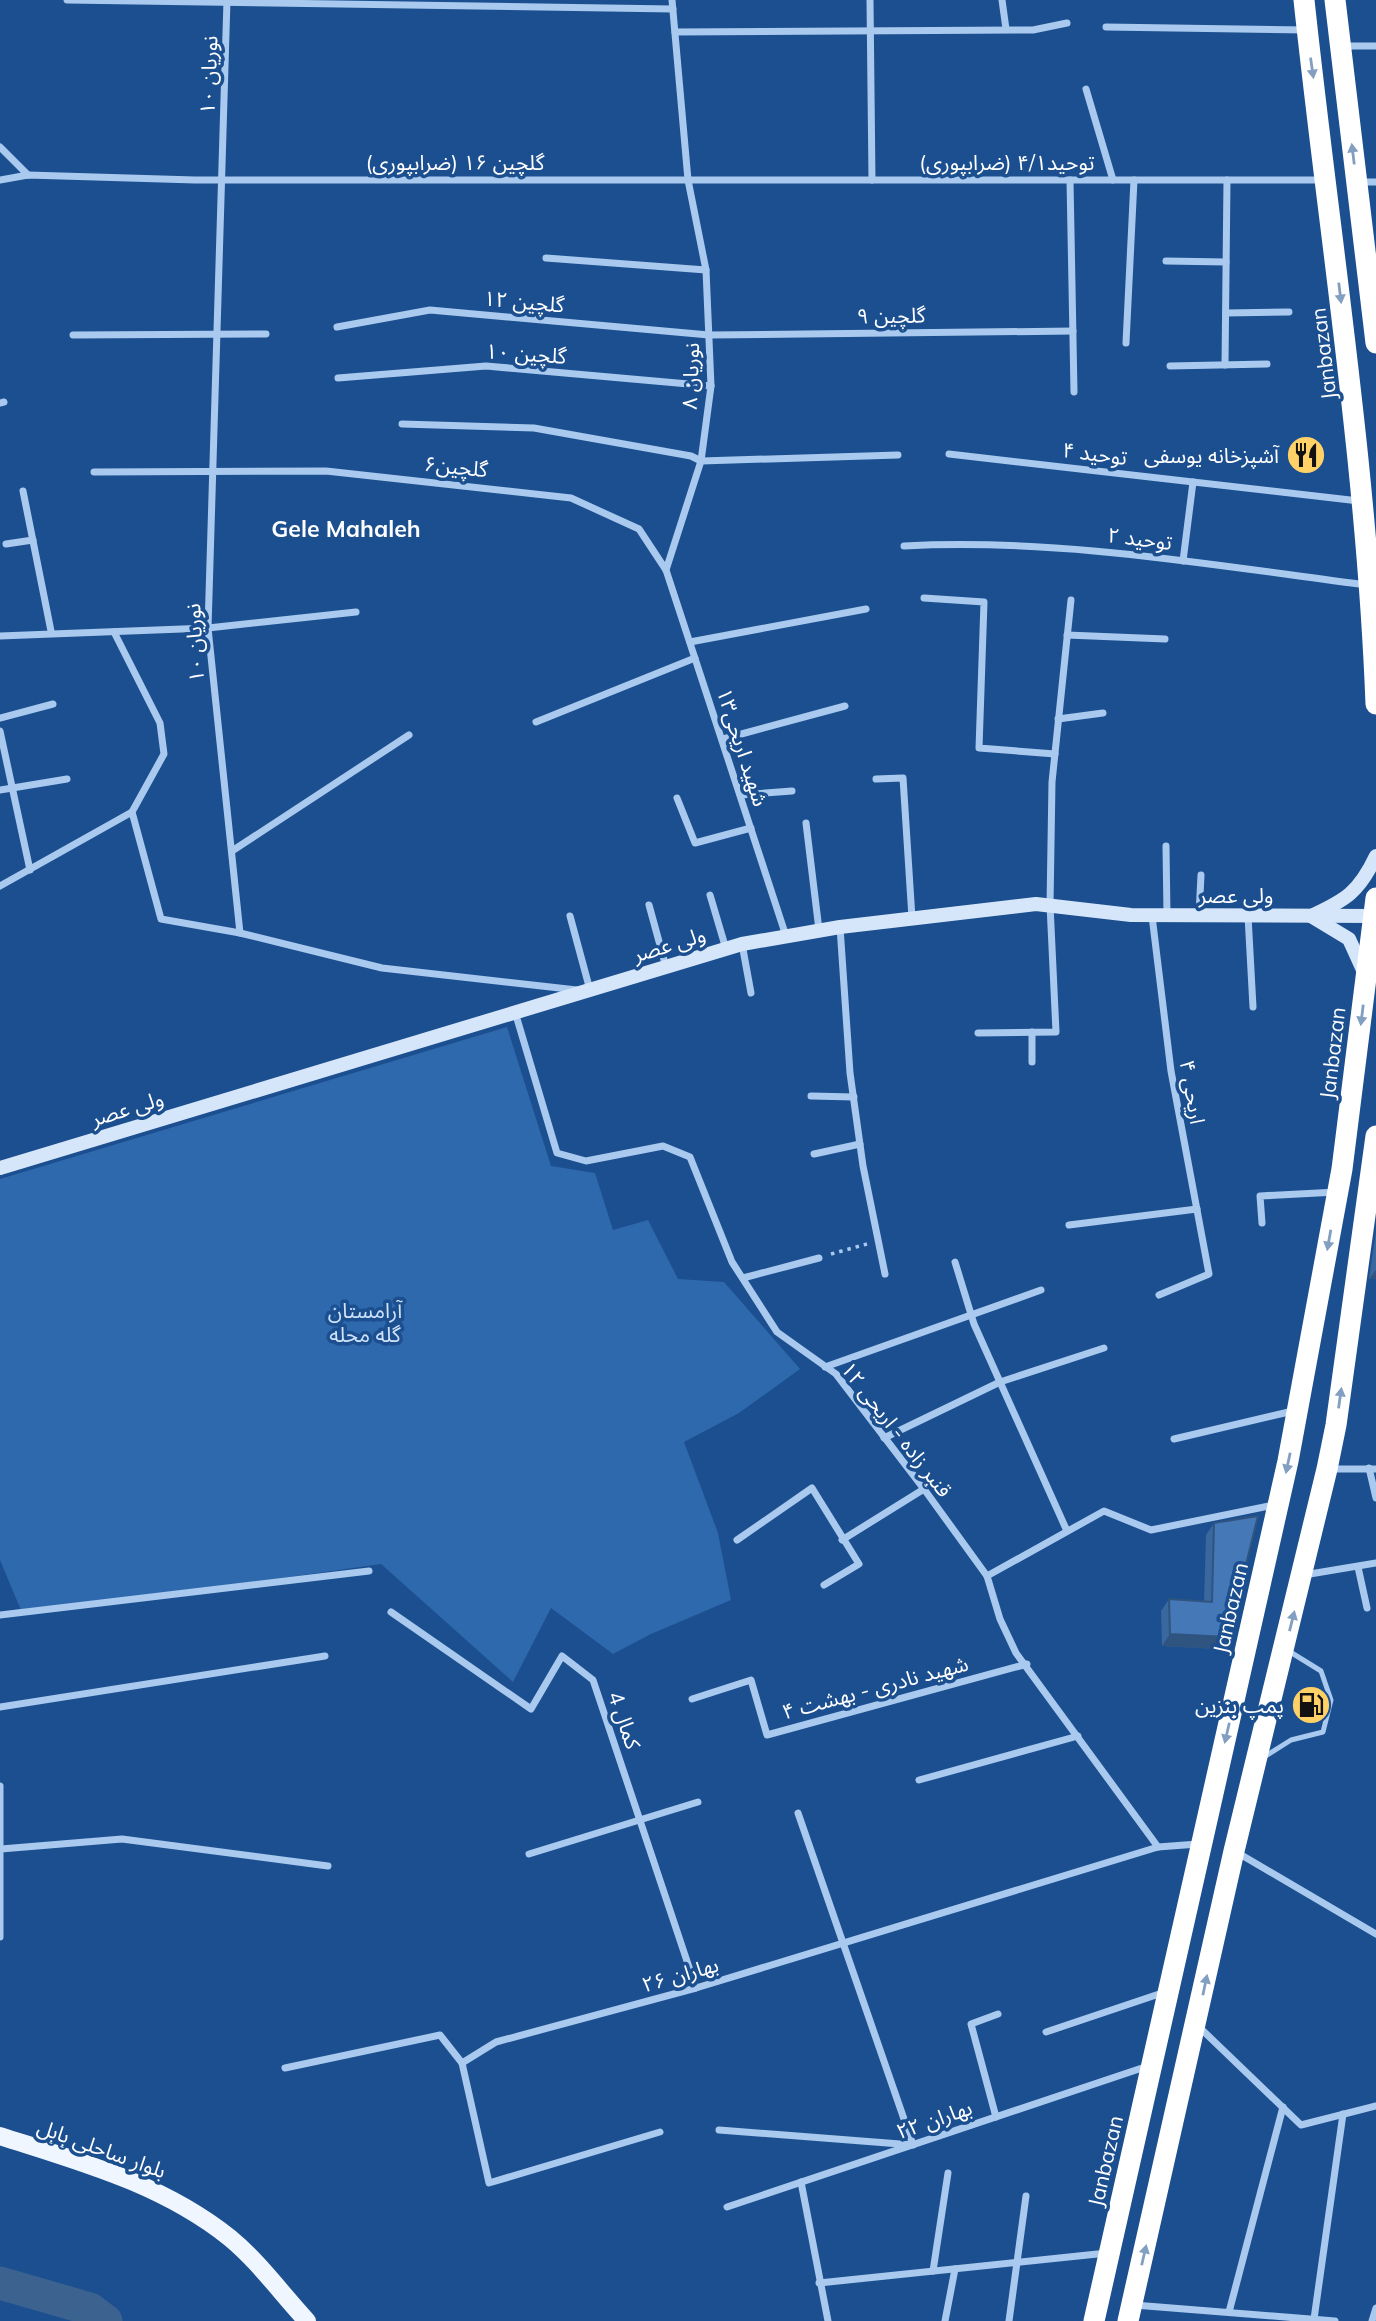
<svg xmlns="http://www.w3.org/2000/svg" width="1376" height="2321" viewBox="0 0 1376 2321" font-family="Mulish,'Noto Sans Arabic',sans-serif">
<rect width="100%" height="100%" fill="#1b4f8f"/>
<path fill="#2e69ad" d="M507,1027L551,1166L595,1173L613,1230L648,1220L678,1279L724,1282L800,1369L739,1413L684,1442L718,1533L731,1600L651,1634L613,1654L551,1608L513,1682L381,1564L23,1615L0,1560V1179Z"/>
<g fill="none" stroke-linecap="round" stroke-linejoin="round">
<path stroke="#3c6290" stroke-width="33" d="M0,2283L90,2309L106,2321"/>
<path stroke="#a9c9ee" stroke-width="3.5" stroke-dasharray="3.5 5" stroke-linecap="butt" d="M831,1254L867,1244"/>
<path stroke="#a9c9ee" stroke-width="5" d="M1264,1757L1291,1740L1323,1732L1331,1700L1321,1671L1287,1650"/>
<g stroke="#a9c9ee" stroke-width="7">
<path d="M67,0L673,9"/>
<path d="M227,0L208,628L240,933"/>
<path d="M870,0L872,180"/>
<path d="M1002,0L1006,29"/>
<path d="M1106,27L1306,30"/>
<path d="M675,32L1033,30L1067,23"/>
<path d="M1342,46H1376"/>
<path d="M1086,89L1113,180"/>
<path d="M0,147L28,175"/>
<path d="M0,180L28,175L195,180H1322"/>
<path d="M1070,180L1074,392"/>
<path d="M1359,182H1376"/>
<path d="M546,258L706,270"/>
<path d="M1166,261L1226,262"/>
<path d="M1226,313L1289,312"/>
<path d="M337,327L430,310L709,335L1073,331"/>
<path d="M73,335L266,334"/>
<path d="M1126,343L1134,180"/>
<path d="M1225,365L1227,180"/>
<path d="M1170,366L1267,364"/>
<path d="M338,378L486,366L711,386"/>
<path d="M0,403L4,402"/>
<path d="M402,424L534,428L691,456L701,461L898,455"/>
<path d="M949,454L1359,501"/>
<path d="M94,472L326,471L571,498L639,529L666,570L786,936"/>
<path d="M23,491L51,631"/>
<path d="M6,544L33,540"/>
<path d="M904,546C1059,538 1212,565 1366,585"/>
<path d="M1183,561L1193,482"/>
<path d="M666,570L701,461L711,386L706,270L688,180L672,0"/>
<path d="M924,598L984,602L979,748L1055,754"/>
<path d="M1067,635L1165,639"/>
<path d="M0,636L208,628L356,612"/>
<path d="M690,642L866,609"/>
<path d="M0,718L53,704"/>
<path d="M1058,719L1103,713"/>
<path d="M536,722L695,658"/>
<path d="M0,731L30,870"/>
<path d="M723,739L845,706"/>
<path d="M876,779L903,778L912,918"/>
<path d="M0,790L67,779"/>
<path d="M741,795L792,791"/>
<path d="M677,798L695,843L751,828"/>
<path d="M132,812L161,919L240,933L382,968L577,990"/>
<path d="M806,823L819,930"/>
<path d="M1166,846L1167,915"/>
<path d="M232,851L409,735"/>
<path d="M0,886L132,812L164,754L160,723L114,632"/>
<path d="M710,895L726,949"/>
<path d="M649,905L666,967"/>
<path d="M1199,915L1201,875"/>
<path d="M570,916L590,990"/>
<path d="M1152,916L1171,1071L1209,1274L1159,1295"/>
<path d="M1248,916L1253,1007"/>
<path d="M840,927L850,1073L863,1166L885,1274"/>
<path d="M742,944L751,993"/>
<path d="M515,1012L557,1153L586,1161L663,1146L690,1157L732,1262L777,1332L836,1374L924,1489L987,1576L1000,1619L1016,1653L1158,1847"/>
<path d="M1032,1032V1062"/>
<path d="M978,1033L1056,1032L1050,905L1052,782L1071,600"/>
<path d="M811,1096L854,1097"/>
<path d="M814,1154L860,1144"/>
<path d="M1262,1223L1260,1196L1337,1192"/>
<path d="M1069,1225L1197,1209"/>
<path d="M955,1262L974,1324L1067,1531"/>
<path d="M743,1278L819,1258"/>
<path d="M825,1367L1041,1290"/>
<path d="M884,1438L1000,1382L1104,1348"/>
<path d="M1174,1439L1293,1411"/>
<path d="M1369,1468L1376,1498"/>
<path d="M1331,1469H1376"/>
<path d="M737,1540L812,1488L859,1564L824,1585"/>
<path d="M842,1540L924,1489"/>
<path d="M1358,1567L1367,1608"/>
<path d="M1304,1575L1376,1563"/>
<path d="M987,1576L1104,1511L1151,1530L1274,1505"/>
<path d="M391,1612L531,1709L562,1656L593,1680L696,1988"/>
<path d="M0,1615L369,1571"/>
<path d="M692,1699L751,1680L767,1735L1027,1664"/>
<path d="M0,1707L325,1656"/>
<path d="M919,1780L1078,1736"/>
<path d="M0,1786V1937"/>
<path d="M1,1849L122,1839L328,1866"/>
<path d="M1238,1853L1376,1934"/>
<path d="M529,1854L698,1802"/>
<path d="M1197,2025L1301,2125L1376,2106"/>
<path d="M1046,2032L1165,1992"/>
<path d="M285,2068L440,2035L462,2063"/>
<path d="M996,2117L971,2024L998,2014"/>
<path d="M719,2130L913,2145L798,1813"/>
<path d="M660,2132L489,2183L462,2063L496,2042L696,1988L1158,1847L1198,1844"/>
<path d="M801,2182L828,2321"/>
<path d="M727,2207L1148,2066"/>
<path d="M933,2271L948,2173"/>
<path d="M819,2283L1107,2253"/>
<path d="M1134,2305L1335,2321"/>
<path d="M1229,2312L1283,2107"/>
<path d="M1314,2319L1343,2114"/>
<path d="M945,2321L955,2269"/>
<path d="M1009,2321L1026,2196"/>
<path d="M1372,2321L1376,2308"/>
</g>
<g stroke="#d6e6fa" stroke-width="14">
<path d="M1364,972L1349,939L1311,916C1346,900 1359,892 1376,856"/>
<path d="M0,1168L742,944L840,927L1036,904L1131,915L1374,916"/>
</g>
<path stroke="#f0f6ff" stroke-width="18" d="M0,2136C81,2162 163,2184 230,2238C258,2261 282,2294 307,2321"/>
<g stroke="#fff" stroke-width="21">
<path d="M1304,0C1329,235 1367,467 1376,704"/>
<path d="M1335,0L1376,343"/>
<path d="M1094,2321L1288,1461L1342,1169L1376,898"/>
<path d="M1128,2321L1234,1851L1327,1469L1336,1425L1376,1136"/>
</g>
</g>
<g fill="#3a679d">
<path d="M1376,1232V1279H1369Z"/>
<path d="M1214,1523L1219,1649L1162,1646L1161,1611L1169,1599L1204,1601L1206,1535Z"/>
</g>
<g fill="#305480">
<path d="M1376,1270V1279H1369Z"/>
<path d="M1170,1634L1228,1637L1219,1649L1162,1646Z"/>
</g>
<path fill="#4478b7" stroke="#305480" stroke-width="2" d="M1258,1516L1228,1637L1170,1634L1169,1599L1212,1602L1214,1523Z"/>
<defs><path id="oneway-solid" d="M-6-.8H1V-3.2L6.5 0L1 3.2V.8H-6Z" transform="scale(1.75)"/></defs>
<g fill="#829ec1">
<use href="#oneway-solid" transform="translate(1312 68) rotate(82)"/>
<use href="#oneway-solid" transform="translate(1353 154) rotate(-97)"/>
<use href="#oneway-solid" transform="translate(1340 293) rotate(83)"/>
<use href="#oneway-solid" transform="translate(1362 1015) rotate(97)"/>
<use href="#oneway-solid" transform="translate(1329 1240) rotate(100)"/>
<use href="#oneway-solid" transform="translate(1340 1398) rotate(-82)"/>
<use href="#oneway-solid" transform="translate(1288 1463) rotate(102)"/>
<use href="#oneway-solid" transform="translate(1292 1621) rotate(-76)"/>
<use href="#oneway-solid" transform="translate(1227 1733) rotate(103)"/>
<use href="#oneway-solid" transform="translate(1205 1985) rotate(-78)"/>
<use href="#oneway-solid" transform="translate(1144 2255) rotate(-77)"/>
</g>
<defs>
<g id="restaurant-disc" transform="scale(2.0125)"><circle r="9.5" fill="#ffd166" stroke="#1b4f8f"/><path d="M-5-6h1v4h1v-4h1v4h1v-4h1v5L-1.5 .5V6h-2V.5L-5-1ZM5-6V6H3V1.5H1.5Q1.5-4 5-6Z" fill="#111"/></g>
<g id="fuel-disc" transform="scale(2.0125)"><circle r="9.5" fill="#ffd166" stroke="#1b4f8f"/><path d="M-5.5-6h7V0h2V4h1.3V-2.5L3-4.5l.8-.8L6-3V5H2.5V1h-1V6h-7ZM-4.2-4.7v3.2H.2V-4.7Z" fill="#111"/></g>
</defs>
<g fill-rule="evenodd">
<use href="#restaurant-disc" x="1306" y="455"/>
<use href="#fuel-disc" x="1311" y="1705"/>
</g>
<g text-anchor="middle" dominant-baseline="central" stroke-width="7" stroke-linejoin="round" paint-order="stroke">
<g font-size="21" fill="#fff" stroke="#1b4f8f">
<text transform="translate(208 75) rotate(-88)">نوریان ۱۰</text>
<text x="455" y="162">گلچین ۱۶ (ضرابپوری)</text>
<text x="1007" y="162">توحید۴/۱ (ضرابپوری)</text>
<text transform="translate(524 301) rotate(5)">گلچین ۱۲</text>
<text transform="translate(891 315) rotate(-1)">گلچین ۹</text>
<text transform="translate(526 353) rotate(4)">گلچین ۱۰</text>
<text transform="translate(1323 354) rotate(-97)">Janbazan</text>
<text transform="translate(690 376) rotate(-88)">نوریان ۸</text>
<text transform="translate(1095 453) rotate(7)">توحید ۴</text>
<text transform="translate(456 466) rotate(6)">گلچین۶</text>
<text transform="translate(1140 538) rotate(7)">توحید ۲</text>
<text transform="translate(194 643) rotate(-93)">نوریان ۱۰</text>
<text transform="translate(743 747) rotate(72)">شهید اریحی۱۳</text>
<text x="1236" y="895">ولی عصر</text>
<text transform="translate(669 944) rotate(-17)">ولی عصر</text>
<text transform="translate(1332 1053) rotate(-83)">Janbazan</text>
<text transform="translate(1193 1092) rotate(80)">اریحی ۴</text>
<text transform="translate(127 1108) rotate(-17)">ولی عصر</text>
<text transform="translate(897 1429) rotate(52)">قنبر زاده - اریحی ۱۲</text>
<text transform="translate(1230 1608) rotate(-77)">Janbazan</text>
<text transform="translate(875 1687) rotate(-15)">شهید نادری - بهشت ۴</text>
<text transform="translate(625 1720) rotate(71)">کمال 4</text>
<text transform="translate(680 1974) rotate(-16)">بهاران ۲۶</text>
<text transform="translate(934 2119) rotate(-19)">بهاران ۲۲</text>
<text transform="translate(102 2148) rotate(20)">بلوار ساحلی بابل</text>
<text transform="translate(1105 2161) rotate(-77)">Janbazan</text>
</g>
<g font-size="21" fill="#fff" stroke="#1b4f8f" text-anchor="end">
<text x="1279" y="455">آشپزخانه یوسفی</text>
<text x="1284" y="1705">پمپ بنزین</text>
</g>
<g font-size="21" fill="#cfe3fa" stroke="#1b4f8f">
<text x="365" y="1310">آرامستان<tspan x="365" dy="24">گله محله</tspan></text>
</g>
<g font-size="23" font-weight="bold" fill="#fff" stroke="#1b4f8f">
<text x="346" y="528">Gele Mahaleh</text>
</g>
</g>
</svg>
